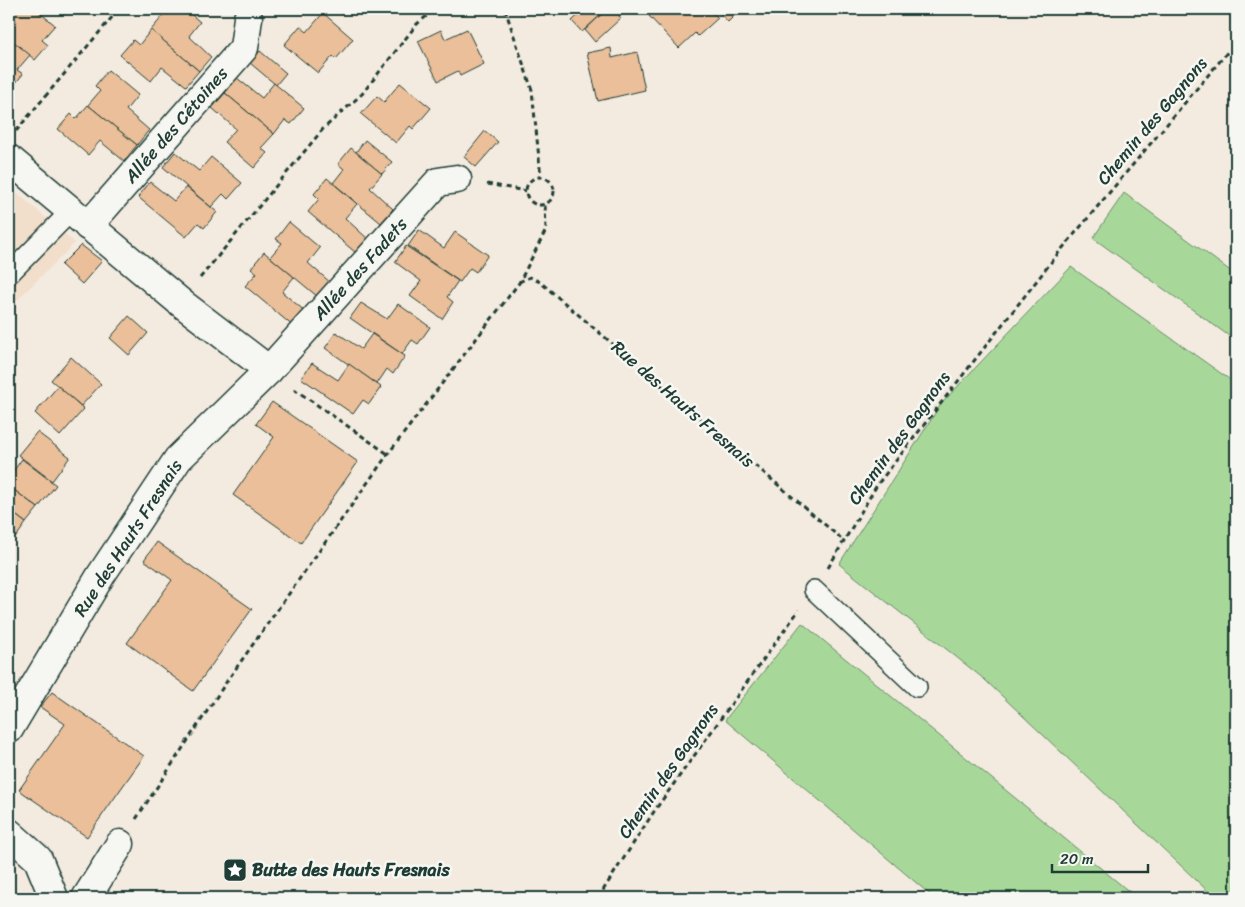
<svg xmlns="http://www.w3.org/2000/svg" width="1245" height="907" viewBox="0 0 1245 907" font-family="Sriracha,sans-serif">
<rect width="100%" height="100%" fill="#f4ebe0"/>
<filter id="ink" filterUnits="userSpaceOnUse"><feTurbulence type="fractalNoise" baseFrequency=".02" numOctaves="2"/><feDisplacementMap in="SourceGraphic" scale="10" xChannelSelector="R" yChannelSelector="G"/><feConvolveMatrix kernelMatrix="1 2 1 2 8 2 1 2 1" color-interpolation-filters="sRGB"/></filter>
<g filter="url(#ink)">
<path fill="#f1decb" d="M9,186L75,243L9,308Z"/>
<g fill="#a8d899" stroke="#648a66">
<path d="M1124,193L1236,275V341L1093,238Z"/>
<path d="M1071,267L1236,384V898H1215L984,679L839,564L941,404Z"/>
<path d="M802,623L1137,898H934L725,720Z"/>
</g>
<g fill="#eabf99" stroke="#1f3d34">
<path d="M9,9H35L55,25L42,40L48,45L35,60L9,38V30L16,21L9,13Z"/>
<path d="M160,9H185L200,22L189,36L211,57L199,71L151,30L163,16L157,12Z"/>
<path d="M585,9H607L582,32L572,21Z"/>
<path d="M607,9H612L621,18L595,42L585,30Z"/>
<path d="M657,9H709L718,18L698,36L695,33L679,48L649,16Z"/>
<path d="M716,9H739L740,10L728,22Z"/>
<path d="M323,13L353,39L336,59L333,56L318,73L284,45L300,26L307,32Z"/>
<path d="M467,29L484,64L460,76L458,71L438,81L418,41L441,30L445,39Z"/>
<path d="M151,30L199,71L186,86L162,67L151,81L120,55L133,40L139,45Z"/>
<path d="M9,38L30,55L17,70L23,74L10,90Z"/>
<path d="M611,48L612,58L637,52L645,90L598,101L587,53Z"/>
<path d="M260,51L286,73L276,85L250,63Z"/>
<path d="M108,70L138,95L126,110L149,130L137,145L88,105L100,91L95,86Z"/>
<path d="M237,78L262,98L274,83L304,108L291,124L285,120L274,134L225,93Z"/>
<path d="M400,83L431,108L413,129L410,126L396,143L361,114L377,96L384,102Z"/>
<path d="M225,93L274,134L261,148L267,153L254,168L224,142L236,129L212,108Z"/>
<path d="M88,105L137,145L124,161L100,141L88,155L58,129L71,114L76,119Z"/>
<path d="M485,131L498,142L476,167L464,157Z"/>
<path d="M365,140L392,162L382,174L356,152Z"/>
<path d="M351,148L382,174L370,188L393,209L381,223L333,183L344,169L338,164Z"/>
<path d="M175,152L199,171L211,157L242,183L228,199L223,194L211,207L163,167Z"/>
<path d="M327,178L357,204L345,218L368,239L356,253L308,212L319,199L314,194Z"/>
<path d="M150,182L174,201L186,187L217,212L204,228L198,223L186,237L138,197Z"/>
<path d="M289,222L320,248L308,263L331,283L318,297L270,257L282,243L276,239Z"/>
<path d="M419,230L444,248L455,232L488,255L476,272L470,268L460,282L408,246Z"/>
<path d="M81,245L102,261L82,284L61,265Z"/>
<path d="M406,246L458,281L447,297L453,302L442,319L410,296L421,281L395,262Z"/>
<path d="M264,252L294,277L282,292L306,312L294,327L245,286L257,273L251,268Z"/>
<path d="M361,303L387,319L398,304L430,327L418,344L412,340L402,354L350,318Z"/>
<path d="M129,316L148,333L129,355L110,338Z"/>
<path d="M336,332L361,349L372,334L405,356L393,374L387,369L377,384L325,348Z"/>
<path d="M71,357L101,384L81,406L51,380Z"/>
<path d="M312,363L338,380L349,364L381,387L369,404L363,400L353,414L301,378Z"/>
<path d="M58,386L84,409L60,436L35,413Z"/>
<path d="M272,402L358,462L301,543L233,495L274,437L256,424Z"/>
<path d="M37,432L70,457L52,481L18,455Z"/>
<path d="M22,459L56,485L38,508L9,486V477Z"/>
<path d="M10,487L38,508L26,523L9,510Z"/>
<path d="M9,510L26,523L16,537L9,532Z"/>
<path d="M157,542L252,609L193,691L127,643L172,580L144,560Z"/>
<path d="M52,692L144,756L87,837L19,790L65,724L40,707Z"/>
</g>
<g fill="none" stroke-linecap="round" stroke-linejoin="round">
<g stroke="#1f3d34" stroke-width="22">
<g id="lane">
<path d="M9,274L71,211"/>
<path d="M814,590L917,687"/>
</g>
</g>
<g stroke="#1f3d34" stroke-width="31">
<g id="street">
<path d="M9,159L180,302L269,370"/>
<path d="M88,226L244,48L248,18"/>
<path d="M9,729L101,575L178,459L269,370L438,182L457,179"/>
<path d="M9,833L38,859L54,898"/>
<path d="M86,898L120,844"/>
</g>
</g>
<g stroke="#1f3d34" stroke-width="3" stroke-dasharray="5 4" stroke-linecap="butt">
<path d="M505,9L532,90L541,178"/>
<path d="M16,131L119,9"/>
<circle cx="540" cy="191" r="14"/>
<path d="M487,184L526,191"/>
<path d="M200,278L323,129L362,94L417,24L435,9"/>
<path d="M519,282L530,277L540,282L844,541"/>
<path d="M294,389L388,454"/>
<path d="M828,568L877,485L1056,256L1236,42"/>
<path d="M136,819L227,681L388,454L519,283L546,230L545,204"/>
<path d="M598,898L655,810L799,610"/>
</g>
<use href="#lane" stroke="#f6f6f2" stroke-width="19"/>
<use href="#street" stroke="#f6f6f2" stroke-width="28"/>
</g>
</g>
<defs>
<g id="sight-square" transform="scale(1.25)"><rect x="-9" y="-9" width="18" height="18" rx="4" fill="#1f3d34" stroke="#f6f6f2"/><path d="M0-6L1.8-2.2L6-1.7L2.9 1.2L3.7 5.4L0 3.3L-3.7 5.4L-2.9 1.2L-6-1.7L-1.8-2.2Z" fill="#fff"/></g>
</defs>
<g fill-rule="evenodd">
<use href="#sight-square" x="235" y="870"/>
</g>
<g text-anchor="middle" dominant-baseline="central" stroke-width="5" stroke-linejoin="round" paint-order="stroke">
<g font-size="18" fill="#1f3d34" stroke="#f6f6f2">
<text transform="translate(1152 121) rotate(-50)">Chemin des Gagnons</text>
<text transform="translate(176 125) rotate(-49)">Allée des Cétoines</text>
<text transform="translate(360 269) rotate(-48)">Allée des Fadets</text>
<text transform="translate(683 404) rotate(41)">Rue des Hauts Fresnais</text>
<text transform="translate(899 438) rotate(-54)">Chemin des Gagnons</text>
<text transform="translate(128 538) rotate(-57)">Rue des Hauts Fresnais</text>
<text transform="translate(668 771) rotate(-55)">Chemin des Gagnons</text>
</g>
<g font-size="18" font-weight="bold" fill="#1f3d34" stroke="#f6f6f2" text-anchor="start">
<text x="252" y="870">Butte des Hauts Fresnais</text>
</g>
</g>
<rect width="1245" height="907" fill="none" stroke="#f6f6f2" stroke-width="30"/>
<rect x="15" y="15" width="1215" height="877" fill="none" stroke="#1f3d34" stroke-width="2" filter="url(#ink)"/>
<path d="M1052 864v8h96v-8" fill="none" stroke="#1f3d34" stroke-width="2.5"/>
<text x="1060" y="864" font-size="15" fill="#1f3d34" stroke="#f6f6f2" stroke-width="4" paint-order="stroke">20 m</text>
</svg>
